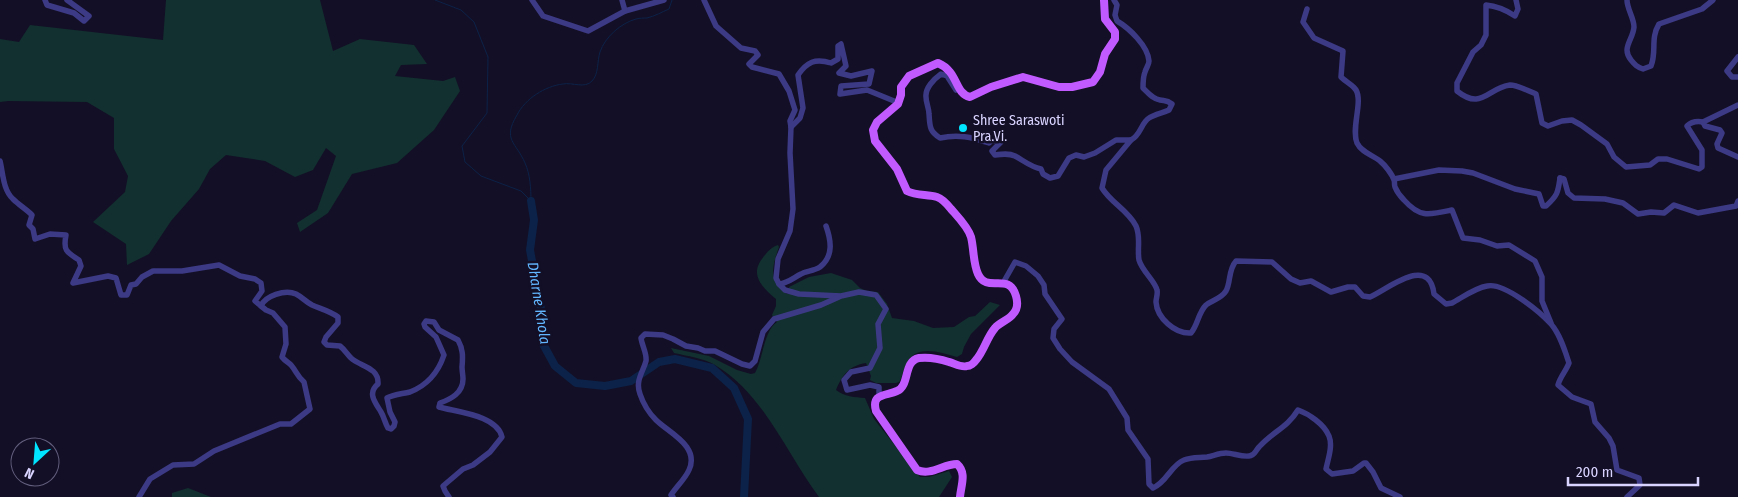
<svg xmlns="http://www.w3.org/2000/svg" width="1738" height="497" viewBox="0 0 1738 497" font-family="'Fira Sans Condensed',sans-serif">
<rect width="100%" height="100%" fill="#130f26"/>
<g fill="#12302f">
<path d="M166,0H320L333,51L360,39L414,45L427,64L401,65L395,76L443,81L455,77L460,91L434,130L397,163L352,174L328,213L300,232L297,223L317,210L336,156L326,148L313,170L295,177L265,161L226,155L210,169L199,189L171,221L149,254L127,265L126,244L93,222L125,192L128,176L114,149V118L87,102L8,101L0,102V39L19,42L30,25L163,40Z"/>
<path d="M778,245L779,247C772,267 768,281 787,294H790L789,287L809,277L831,273L852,280L860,288L867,291L878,292L887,304L892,318L914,321L933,328L954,327L969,317L975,316L990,302L1000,305L971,334L964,347L962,354L957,357C938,352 914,343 905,367C902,372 903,377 899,382L896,383H876L870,380L871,376L866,363C849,366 843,374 836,390C845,397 854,397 865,398L874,419L920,477H929L949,471L952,477L939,497H819C786,453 764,394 715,365C703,358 687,356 674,353L671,348L709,356L737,370L751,374L755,373C763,359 764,330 777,322L772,315L776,306V299C761,286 748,274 765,255C769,250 772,247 778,245Z"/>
<path d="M188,488L211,497H172V493Z"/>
</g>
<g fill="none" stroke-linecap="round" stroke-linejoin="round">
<g stroke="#0c2248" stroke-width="1">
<path d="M435,0L461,10L474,22L488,57L487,113L462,146L465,162L481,176L521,191L530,200"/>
<path d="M531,201C531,188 530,174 525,163C516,142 502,140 517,115C525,99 545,86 563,84C572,82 585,89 592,81C599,74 597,61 600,52C605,37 621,23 636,19C640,18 644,18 647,18C655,16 662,12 669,9L672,0"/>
</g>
<path stroke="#0c2248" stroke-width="8" d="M531,201L534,220L530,250L541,309L543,344L555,366L576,383L605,386L631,381L659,362L675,359L712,368L734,388L748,419L744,497"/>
<g stroke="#3d3a85" stroke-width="5.5">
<path d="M45,0L47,5L74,13L84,21L89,16L67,0"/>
<path d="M532,0L543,16L588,31L625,11L664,0"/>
<path d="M622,0L625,11"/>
<path d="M704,0L716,26L741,48L755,51L758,55L749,64L752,67L779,74L789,91L795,110L790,121L791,127L790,153L793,209L790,231L778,259L776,278L779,284L785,290L799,294L841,296L859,292L876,295L886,309L878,324L880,348L870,368L851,372L844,380L847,390L870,385L879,387V396"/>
<path d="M1114,0L1117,5L1115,15L1117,21C1129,28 1148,46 1149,61C1149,65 1146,68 1145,72C1143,77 1143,83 1143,88C1148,93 1153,99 1160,100C1166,101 1167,100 1172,104L1169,110C1163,113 1155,114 1149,118C1141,123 1141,135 1131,140"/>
<path d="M1516,0L1518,9L1515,16C1506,10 1497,6 1486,5V35L1481,45L1473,52L1457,83V91C1482,111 1487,88 1510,85C1517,85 1529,91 1536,94L1542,123L1548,126L1562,121L1572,120L1581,125L1607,144L1614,157L1626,167L1650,165L1658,159H1667L1699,169L1702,167V150L1687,126C1692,121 1697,121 1703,122"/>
<path d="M1627,0C1627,9 1634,18 1634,27C1633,40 1621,48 1631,60C1635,65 1637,67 1643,69L1651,66C1657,51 1650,39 1659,24L1702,9L1713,0"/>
<path d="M1307,9L1303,22L1314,38L1343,51L1341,77C1346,82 1353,85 1356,90C1363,102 1351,128 1357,143C1362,153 1373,155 1380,161C1385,165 1392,174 1394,180C1395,182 1394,185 1395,187C1397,192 1400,196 1404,200C1420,218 1429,215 1452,210L1463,238L1480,240L1497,246L1509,245L1535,261L1542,277V301L1551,323"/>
<path d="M1738,57L1727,71L1732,77H1738"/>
<path d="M956,90L947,76L941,74C934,79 925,88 926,97C926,103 929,108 929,114C930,126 929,131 940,138C958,134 971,137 989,143L992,140L1001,142L992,151L995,155C1002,154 1009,153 1015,156C1024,161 1031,167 1041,169L1043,174L1050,178L1058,176L1069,158L1076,155L1084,157L1095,153L1116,140H1131L1106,170L1102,188C1111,203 1128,210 1136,226C1141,237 1137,249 1139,260C1142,271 1155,281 1157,290C1158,294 1156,298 1156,302C1157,318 1175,334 1191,333C1198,325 1198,313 1206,305C1212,300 1221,299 1226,291C1231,282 1228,270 1236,261L1272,262L1291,279L1300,283L1311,281L1331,292L1348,287H1355L1363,296L1370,297C1388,289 1429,254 1434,294L1446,304L1452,303C1463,297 1475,288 1487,286C1504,282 1540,312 1551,324C1560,334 1565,351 1569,363C1566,371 1560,377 1558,385L1572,397L1591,404L1595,422L1609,438L1613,446L1617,470L1639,478L1640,485L1627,497"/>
<path d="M1738,105L1703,122L1705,126L1720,130L1722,133L1717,144L1718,148L1738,157"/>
<path d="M791,127L800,118L803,108L798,75C807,62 815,58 831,63L838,59V46L841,44L846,66L839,73L851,76L872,71L869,84L841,86L840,94L867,90L899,103"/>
<path d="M0,161C3,173 3,190 13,199C19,205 26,209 32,215L29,225L33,229L35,239L50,234L66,235C63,250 66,252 79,260L81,266L73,283L108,276L116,278L121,295H127L131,285L136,284L142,277L153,271H182L219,265L240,276L255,279L261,283L262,291L255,301L261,306"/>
<path d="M1560,178L1564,179L1568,193L1574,198L1605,199L1623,203L1638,214L1651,212L1664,213L1674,205L1698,213L1736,206L1738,201"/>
<path d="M1394,179L1439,170L1462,171L1473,173L1515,189L1539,194L1543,206H1546C1558,195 1558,192 1560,178"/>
<path d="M1003,283L1015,262L1026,266L1038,276L1044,285L1045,294L1062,319L1054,329L1053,338L1060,349L1072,362L1109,389L1127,418L1128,430L1148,459L1149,484L1153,488C1167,482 1171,465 1184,460C1192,457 1199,458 1207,457C1213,456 1219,453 1226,453C1233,453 1241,457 1249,456C1255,456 1255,451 1259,447C1272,432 1287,428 1298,410C1309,414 1324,424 1329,436C1333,446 1328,459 1326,469L1332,474L1353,471L1364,463H1366L1373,472L1381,488L1400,497"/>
<path d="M779,284C788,283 793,278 801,274C806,271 814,271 820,267C834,256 831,240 826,226"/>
<path d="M139,497L150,479L173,465L194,464L214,451L280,424H291L310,409L304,382C296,375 297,372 291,365C288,362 285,361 282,357L286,344L285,327L273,313L266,310L261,306C265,296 285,289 296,294C302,297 306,302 312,305C321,309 330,311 338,317V323L326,337L324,342L327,345L340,346C345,350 347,354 351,358C361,367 379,367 378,384C367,393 375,402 381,412C384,417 385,423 388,428L391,429L394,426L395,422L390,412L387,398C394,394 402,394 410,392C428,385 438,373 444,355L436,337L425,327L424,324L426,321L434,322L439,330L458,340C463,349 463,356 462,367C462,371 463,375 463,379C463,393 451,399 440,403L439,407C456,412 497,415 502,437L490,452L473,465L463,469L443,486L445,491L449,497"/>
<path d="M673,497L671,495C677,486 685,479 689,470C700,446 669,433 656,420C649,413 643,403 640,394C635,381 643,372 646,361C647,353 642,346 641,338L645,334L663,335L673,339L686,346L698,348L705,351H715L742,364L750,366L755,361L763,332L774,319L821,305L839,297"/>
</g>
<path stroke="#c25bff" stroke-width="8" d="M960,497C961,485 967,473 957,464C943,464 931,476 917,470L876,411C871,393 886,396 897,391C910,386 903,361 919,358C928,357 940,359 949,362C954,363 961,368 967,366C970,366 974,363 976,360C984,351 987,337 995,328C1000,322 1009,320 1013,314C1018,309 1018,303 1016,296C1009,271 987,294 978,274C973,263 974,249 971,237C968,227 958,217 951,209C947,204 943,199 937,197C927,194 917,196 907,191L897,169L875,141L873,130L877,122L898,104L901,95V87L909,76L938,63C959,72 954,93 970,97L991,87L1023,77L1059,87H1072L1093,82L1100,72L1105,54L1115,39V32L1105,19L1104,0"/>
</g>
<circle fill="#00e5ff" stroke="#130f26" stroke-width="2" cx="963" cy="128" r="5"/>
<g text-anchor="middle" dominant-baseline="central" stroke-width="5" stroke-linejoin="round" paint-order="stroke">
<g font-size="14" fill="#d9d4ff" stroke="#130f26" text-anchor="start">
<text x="973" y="120">Shree Saraswoti<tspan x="973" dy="16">Pra.Vi.</tspan></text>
</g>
<g font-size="15" font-style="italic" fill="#62b6ff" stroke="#130f26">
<text transform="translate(539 303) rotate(81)">Dharne Khola</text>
</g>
</g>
<g transform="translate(35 462) rotate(206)"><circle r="24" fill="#130f26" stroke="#625e7d"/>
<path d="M0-4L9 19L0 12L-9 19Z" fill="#00e5ff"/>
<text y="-8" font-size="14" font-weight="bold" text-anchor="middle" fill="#d9d4ff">N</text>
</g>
<path d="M1568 477v8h130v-8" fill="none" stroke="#d9d4ff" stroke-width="2.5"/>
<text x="1576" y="477" font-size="15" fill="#d9d4ff" stroke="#130f26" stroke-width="4" paint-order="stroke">200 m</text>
</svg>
